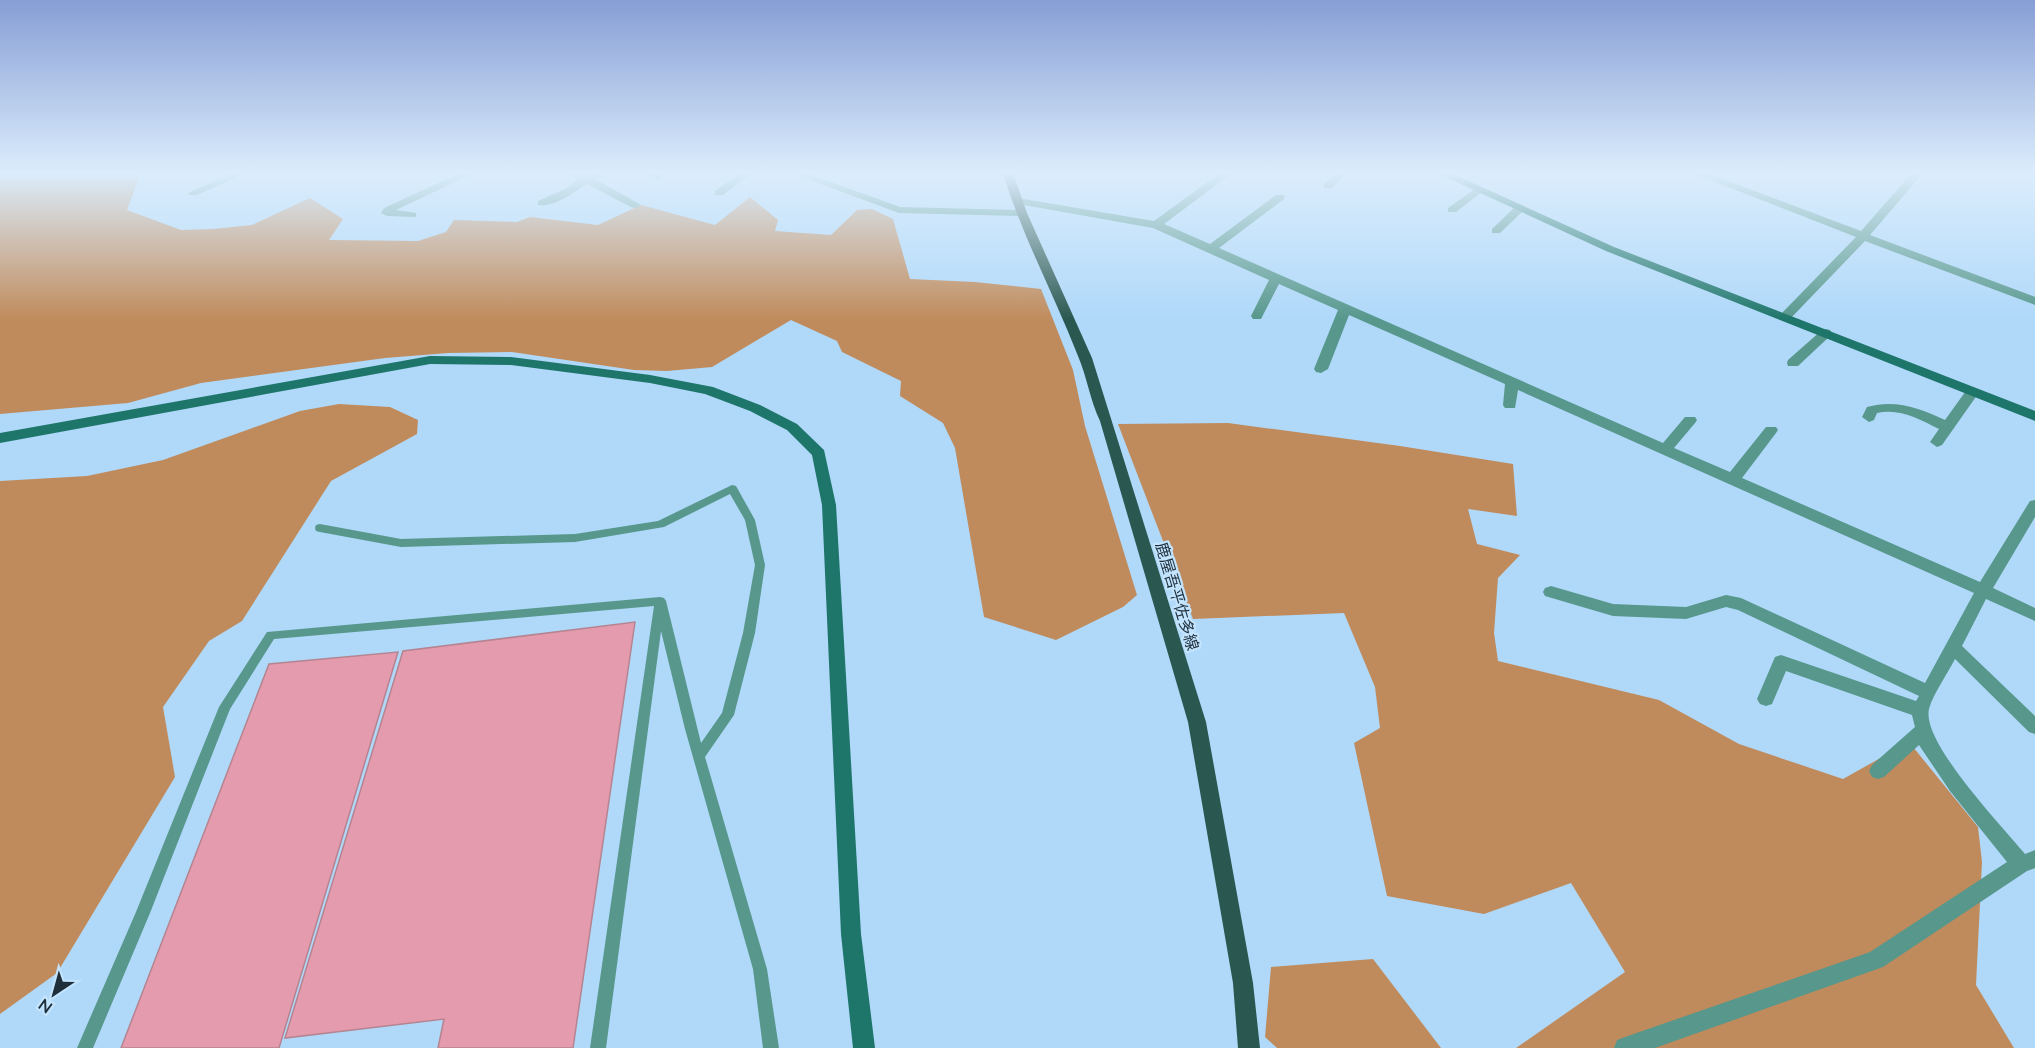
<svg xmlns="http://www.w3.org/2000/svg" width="2035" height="1048" viewBox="0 0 2035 1048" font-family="Lato,'Noto Sans JP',sans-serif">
<rect width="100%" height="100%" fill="#afd8f9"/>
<g fill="#c08b5c">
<path d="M0,173H141L127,210L181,230L213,229L252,225L310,198L343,219L329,240L418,241L446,232L454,220L517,222L530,217L598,225L641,205L715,225L750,197L778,220L775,231L831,235L857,210L872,209L893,219L910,279L975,282L1041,289L1073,370L1085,426L1137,595L1123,607L1056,640L984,617L955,448L943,423L900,396L901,381L842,352L837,341L791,320L712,367L667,371L634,370L512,352L448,353L385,358L201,383L128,403L0,414Z"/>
<path d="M339,404L390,407L418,420L417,434L331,481L242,621L209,641L163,707L175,777L57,973L0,1014V481L87,476L163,460L300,411Z"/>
<path d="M1228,423L1400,446L1513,464L1517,516L1468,509L1477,544L1520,555L1498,578L1494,633L1498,661L1659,700L1739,744L1843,779L1909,742L1978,827L1982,862L1976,985L2014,1048H1516L1625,972L1571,883L1484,914L1387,896L1354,743L1380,728L1375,687L1344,613L1193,619L1118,424Z"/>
<path d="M1373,959L1441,1048H1277L1265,1037L1271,967Z"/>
</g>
<g fill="#e59bae" stroke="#b58490" stroke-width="1.5">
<path d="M635,622L573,1048H438L444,1019L285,1038L403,651Z"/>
<path d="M398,652L279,1048H121L269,664Z"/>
</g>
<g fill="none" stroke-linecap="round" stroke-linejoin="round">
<path fill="#57978c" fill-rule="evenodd" d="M732,485L736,486L755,520L765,565L755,633L734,715L705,757L767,969L779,1048H763L753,969L685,729L661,631L606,1048H590L654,606L274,639L230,709L150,913L93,1048H77L136,912L219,707L267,632L660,597L664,598L666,601L701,743L722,713L743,633L755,565L745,520L730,494L664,527L575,542L401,547L320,532L316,531L315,528L316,525L320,524L401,539L575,534L658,521Z"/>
<g fill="#57978c" fill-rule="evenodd">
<path d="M233,173H247L197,195H189L188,193Z"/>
<path d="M460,173H474L396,210L416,213V217L387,216L381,213L384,208Z"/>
<path d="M568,173L586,175L607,173L595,179L641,205L635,208L631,207L587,184C574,192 554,208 538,205V201L565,189L578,179Z"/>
<path d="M646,173H659L663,177L658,180Z"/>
<path d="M740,173H752L723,195H715V191Z"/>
<path d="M791,173H806L900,207L1021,210L1027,213L1021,216L899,213Z"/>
<path d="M1220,173H1232L1164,224L1210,244L1276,195H1284V199L1219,248L1663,443L1685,417H1695L1697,420L1695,423L1674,448L1730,472L1766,427H1776L1778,430L1776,433L1742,478L1980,582L2030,501L2035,500V517L1993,588L2035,608V621L1986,599L1962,646L2035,716V734L2029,732L1955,659C1948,673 1933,694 1929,709C1921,742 2003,827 2025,854L2035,850V868L2027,871L1883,967L1655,1048H1614L1617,1040L1625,1037L1870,952L2007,862L1950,791L1919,745L1884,777L1878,779L1872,777L1869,771L1872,765L1915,727L1912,715L1786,671L1772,704L1766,706L1760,704L1757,699L1775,657L1781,655L1916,701L1919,696L1738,610L1726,607L1686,619L1613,616L1545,596L1543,592L1545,588L1551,586L1613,604L1686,607L1726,595L1741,598L1925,683L1974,593L1518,390L1515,408H1505L1503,405L1505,384L1349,315L1328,369L1321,373L1316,372L1314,369L1338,310L1279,284L1261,319H1253L1251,316L1269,280L1153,228L1018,204L1013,201L1018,198L1154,221Z"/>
<path d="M1336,173H1347L1332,188H1324V184Z"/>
<path d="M1692,173H1707L1861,231L1912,173H1923L1870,235L2035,297V305L1865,241L1789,320H1781L1779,317L1781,314L1856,237Z"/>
<path d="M1479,186L1484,189L1483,191L1456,212H1448V208Z"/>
<path d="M1520,205L1526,208L1524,210L1500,233H1492V229L1516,206Z"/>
<path d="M1826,329L1830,330L1832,333L1830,336L1798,366H1788L1787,363L1788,360L1822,330Z"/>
<path d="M1973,387L1980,391L1942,445L1937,447L1930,442L1939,429C1919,419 1900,408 1877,413L1874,420L1869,422L1862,417L1867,407C1896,399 1919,408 1945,420L1968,388Z"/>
</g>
<g fill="#1e756a" fill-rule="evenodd">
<path d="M1437,173H1451L1614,247L2035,411V421L1606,251Z"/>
<path d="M430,356L511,357L650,375L713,387L760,405L797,424L824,450L836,505L861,934L875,1048H853L841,934L822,505L812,455L787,430L750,411L705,394L650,383L511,365L430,364L0,443V433Z"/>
</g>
<path fill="#2a5750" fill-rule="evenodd" d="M1003,173H1013L1027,213L1092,358L1206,722L1253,983L1260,1048H1238L1233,983L1188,722L1100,421C1090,400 1087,377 1078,356C1054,294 1022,236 1003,173Z"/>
</g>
<linearGradient id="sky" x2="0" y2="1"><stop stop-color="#879ed5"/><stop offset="0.54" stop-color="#dbedfc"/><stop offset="1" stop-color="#dbedfc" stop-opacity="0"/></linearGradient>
<rect width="2035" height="320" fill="url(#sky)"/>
<g text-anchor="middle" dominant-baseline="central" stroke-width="4.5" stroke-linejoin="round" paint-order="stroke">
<g font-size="16" fill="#1e2e3a" stroke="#c3e4fe">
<text transform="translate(1178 596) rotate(73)">鹿屋吾平佐多線</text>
</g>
</g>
<g transform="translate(54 994) rotate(216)" stroke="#c3e4fe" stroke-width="4.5" paint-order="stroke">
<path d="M0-4.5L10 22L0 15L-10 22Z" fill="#1e2e3a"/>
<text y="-9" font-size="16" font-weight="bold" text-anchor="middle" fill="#1e2e3a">N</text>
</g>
</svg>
